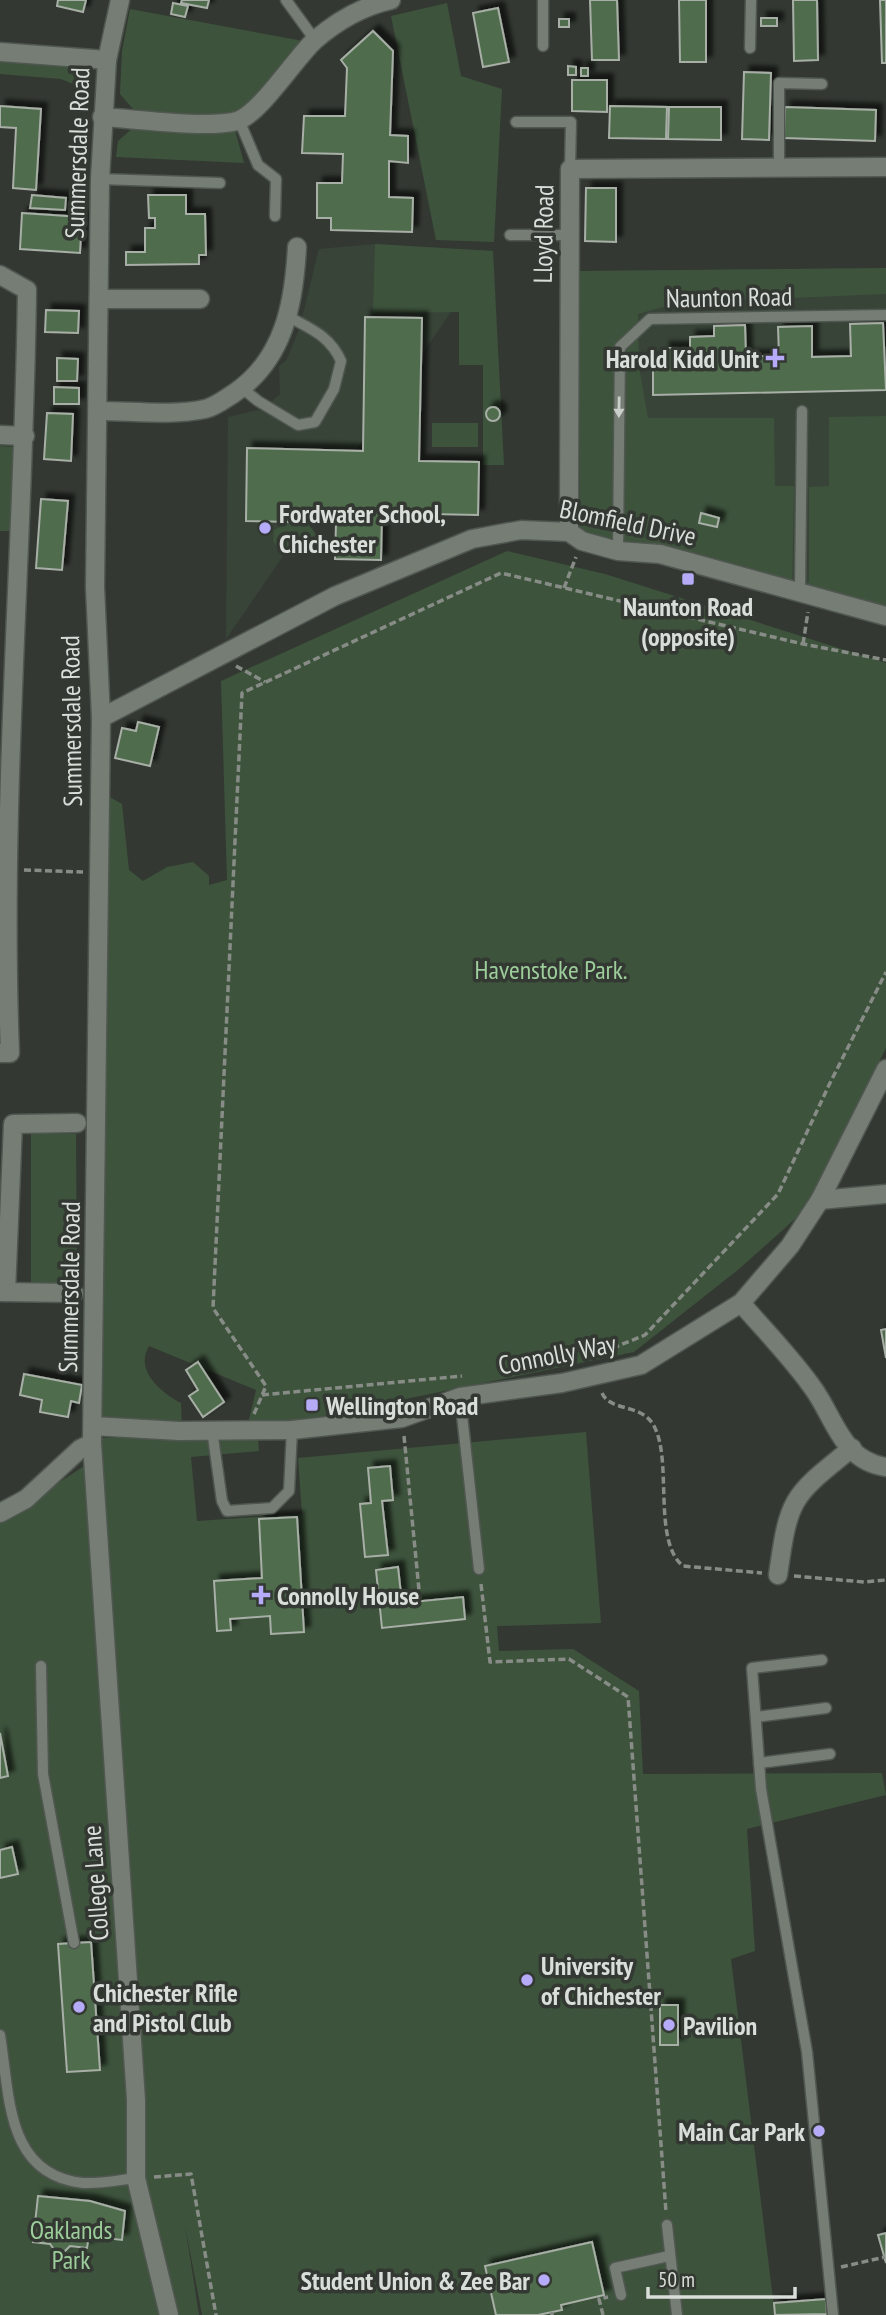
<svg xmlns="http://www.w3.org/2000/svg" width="886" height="2315" viewBox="0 0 886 2315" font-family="'PT Sans Narrow',sans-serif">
<defs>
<filter id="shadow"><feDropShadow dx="6" dy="-6" stdDeviation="2" flood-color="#0009"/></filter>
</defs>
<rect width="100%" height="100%" fill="#333932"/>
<g fill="#384438">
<path d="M375,244L493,251L226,639L228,417L263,409L280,394L279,366L286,361L299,330L319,249Z"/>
<path d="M886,268V619L580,534L579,271Z"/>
</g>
<g fill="#3d533c">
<path d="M447,3L461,76L502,89L494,242L436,240L391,16Z"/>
<path d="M130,9L303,41C283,65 263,96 235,111C220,120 153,111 133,109L120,94L122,51Z"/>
<path d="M0,62L79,66L87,76L86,101L73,84L61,79L0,74Z"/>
<path d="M133,128L235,130L244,163L116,157L118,141Z"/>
<path d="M375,244L493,251L504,465H483V365H459V312L373,313Z"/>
<path d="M886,268V294L677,303L638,314L639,367L648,418H774L775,486H794L792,597L580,534L579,271Z"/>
<path d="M886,416V619L803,600L809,580V487L829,486V417Z"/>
<rect x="432" y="423" width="46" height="24"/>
<path d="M0,446L13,447L10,531H0Z"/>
<path d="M296,518L304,519L316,534L314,542L294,557L282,555L273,541L274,530Z"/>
<path d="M507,551L605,574L886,663V1048L804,1211L739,1269L634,1352L246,1432L256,1390L149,1346C134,1371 162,1393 181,1403L182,1431L102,1429L108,796L122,804L129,870L143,881L167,867L193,862L209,876V885L227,880L221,681Z"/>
<path d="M31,1134H76L77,1289L31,1288Z"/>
<path d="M586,1432L601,1623L497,1626L499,1651L573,1649L639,1691L643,1774L882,1773L886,1795L747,1829L755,1951L731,1959L775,2315H202L185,2225L199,2315H0V1521L101,1455V1438L258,1437L259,1451L191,1457L197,1521L302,1514L298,1458Z"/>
</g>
<g fill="#506c4e" stroke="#a7afa6" stroke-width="2" filter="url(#shadow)">
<path d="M58,0H86L83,12L57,6Z"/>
<path d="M182,0H209L207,8L181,3Z"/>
<path d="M590,0H617L619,60H592Z"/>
<path d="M679,0H706V62H680Z"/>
<path d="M793,0H817L818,60L794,61Z"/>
<path d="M880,0H886V63H882Z"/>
<path d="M173,3L188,6L185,17L171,14Z"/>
<path d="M498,8L509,62L483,67L473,13Z"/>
<rect x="761" y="18" width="16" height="8"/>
<rect x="559" y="19" width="10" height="8"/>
<path d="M373,31L393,51L390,135L408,136V163L389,161V197L413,198L412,232L331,230V218H317V183H342L343,154L302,153L304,116H345L347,68L341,60Z"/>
<path d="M568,66L576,67V75H568Z"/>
<rect x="581" y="68" width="7" height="8"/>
<path d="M744,72L771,73L769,140L742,139Z"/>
<path d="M572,80H607V112L572,111Z"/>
<path d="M0,106L41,109L36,190L13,188L16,128L0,127Z"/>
<path d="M610,106L667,107L666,139L609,138Z"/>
<path d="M669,107H721V140L668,139Z"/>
<path d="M785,107L876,110L875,141L784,138Z"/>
<path d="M586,188H616V242L585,241Z"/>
<path d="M32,195L66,198L65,210L30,208Z"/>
<path d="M148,195H186V214H205L206,255H199V264L126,265V252H145V228H155V218H149Z"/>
<path d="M22,213L82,217L80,253L20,249Z"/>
<path d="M46,310L79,311L78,333L45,332Z"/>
<path d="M365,317L422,318L419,461L479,462L478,515L382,513L381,560L335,559L336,523L246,521L247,448L363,451Z"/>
<path d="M883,323L886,390L653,395V360H665L664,348H690V337L714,336V326L745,325L746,356H779L778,327L812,326V357L851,356L850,324Z"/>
<path d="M57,358L78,359L77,381H57Z"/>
<path d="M54,387L79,388V404H54Z"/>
<circle cx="493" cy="414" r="7"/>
<path d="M47,413L73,414L71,461L44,459Z"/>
<path d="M41,499L68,501L62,570L36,568Z"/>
<path d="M701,513L719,518L717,527L699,523Z"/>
<path d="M138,722L159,727L150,766L115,758L122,728L136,731Z"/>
<path d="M886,1329V1358L881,1330Z"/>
<path d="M198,1362L224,1402L203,1417L189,1396L198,1390L186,1370Z"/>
<path d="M24,1374L82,1385L79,1403L71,1401L68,1417L40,1412L42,1400L20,1395Z"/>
<path d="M390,1466L393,1500L382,1501L388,1555L365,1557L360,1504L371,1503L368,1468Z"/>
<path d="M297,1517L304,1632L271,1634L270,1616L230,1619L231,1630L217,1631L214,1581L262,1578L259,1519Z"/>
<path d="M398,1567L402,1603L463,1597L465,1619L382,1628L376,1570Z"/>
<path d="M0,1733L8,1776L0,1778Z"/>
<path d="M12,1847L18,1874L0,1878V1850Z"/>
<path d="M91,1942L100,2070L67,2072L58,1944Z"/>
<rect x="660" y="2005" width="18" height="40"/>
<path d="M38,2196L90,2201L125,2211L122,2240L89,2236L87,2248L70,2246L63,2253L56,2252L50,2244L33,2242Z"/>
<path d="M886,2233V2263L878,2235Z"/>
<path d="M592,2242L604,2295L561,2305L562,2310L538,2315H496L485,2266Z"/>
<path d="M826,2299L827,2314L775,2315L774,2303Z"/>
</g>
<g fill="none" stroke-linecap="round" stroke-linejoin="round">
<g stroke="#505650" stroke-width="13">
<g id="lane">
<path d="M286,0L315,40"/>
<path d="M543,0V46"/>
<path d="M750,48L751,0"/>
<path d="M239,120L258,165L276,179L275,216"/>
<path d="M516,122H571L570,169"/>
<path d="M779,166V83L822,84"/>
<path d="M100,179L220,183"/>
<path d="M510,235H568"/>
<path d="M242,388L258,401L298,425L315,422L334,389L341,361C330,336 311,329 289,317"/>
<path d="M618,551L620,347L650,319L886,315"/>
<path d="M800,591L802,411"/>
<path d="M460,1397L479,1569"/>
<path d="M212,1430L222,1501L227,1511L272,1508L289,1491L292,1430"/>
<path d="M822,1660L752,1668L761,1789L807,2052L833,2315"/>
<path d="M41,1666L43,1774L74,1943"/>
<path d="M756,1717L826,1708"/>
<path d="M759,1763L830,1754"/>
<path d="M0,2035C10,2094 5,2175 83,2183C100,2184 119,2180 136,2178"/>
<path d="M667,2225L677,2315"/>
<path d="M621,2295L615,2268L669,2256"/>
</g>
</g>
<g stroke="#505650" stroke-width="21">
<g id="street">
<path d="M102,117C136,119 206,129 237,121C260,114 296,57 315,40C337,21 364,6 391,0"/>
<path d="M0,275L27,290C24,544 0,799 10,1053H0"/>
<path d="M99,299H200"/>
<path d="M98,411C133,411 171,416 205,409C215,407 225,399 233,394C284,360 294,304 297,247"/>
<path d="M0,435L25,436"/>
<path d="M569,532L570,169L886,167"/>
<path d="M101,718L335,596L472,539L521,530L569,532L582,541L618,551L660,554L886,616"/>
<path d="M820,1200L886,1194"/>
<path d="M0,1292L74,1293"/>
<path d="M6,1292L13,1124L77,1123"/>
<path d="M741,1303C766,1332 794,1360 815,1391C835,1420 843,1461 886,1467"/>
<path d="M93,1426L179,1431L292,1430L402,1418L460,1397L562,1383L641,1365L741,1303L790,1246L820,1200L886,1069"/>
<path d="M778,1575C789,1497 791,1497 852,1448"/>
</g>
</g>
<g stroke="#505650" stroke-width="21">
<g id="secondary">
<path d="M120,0L107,60L100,179L95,587L101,718L92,1443L136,2100V2178L169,2315"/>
<path d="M0,52L107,60"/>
<path d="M0,1513L26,1499L80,1449L92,1443"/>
</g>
</g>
<g stroke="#878c86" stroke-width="3.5" stroke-dasharray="7 3.5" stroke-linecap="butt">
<path d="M564,588L576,557"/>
<path d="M803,644L808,612"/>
<path d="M236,666L265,682"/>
<path d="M24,870L83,872"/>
<path d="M593,1356L645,1335L778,1194L829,1085L886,972"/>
<path d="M602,1393C610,1412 642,1403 654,1426C673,1461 652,1541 683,1566L762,1573"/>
<path d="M262,1395L462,1376"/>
<path d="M254,1414L266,1386L213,1308L242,693L501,573L803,644L886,660"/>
<path d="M404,1436L419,1590"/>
<path d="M794,1576L864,1582L886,1580"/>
<path d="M481,1584L490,1662L569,1659L628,1697L666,2212"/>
<path d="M154,2177L191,2174L216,2315"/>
<path d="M841,2267L885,2257"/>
<path d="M552,2312V2315"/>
<path d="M603,2315L599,2299L608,2297"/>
</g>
<use href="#lane" stroke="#757d75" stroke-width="10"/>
<use href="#street" stroke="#757d75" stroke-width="18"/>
<use href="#secondary" stroke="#757d75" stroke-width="18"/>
</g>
<defs><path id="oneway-solid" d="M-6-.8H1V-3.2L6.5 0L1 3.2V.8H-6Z" transform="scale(1.75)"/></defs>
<use fill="#cbcfcb" href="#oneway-solid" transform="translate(619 407) rotate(91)"/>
<g fill="#b6abf8" stroke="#333932" stroke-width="2.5">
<path d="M771.5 347.5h7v7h7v7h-7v7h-7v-7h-7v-7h7z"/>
<circle cx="265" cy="528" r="7"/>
<rect x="681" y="572" width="14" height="14" rx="3.5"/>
<rect x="305" y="1398" width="14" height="14" rx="3.5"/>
<path d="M257.5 1584.5h7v7h7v7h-7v7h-7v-7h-7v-7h7z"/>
<circle cx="527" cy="1980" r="7"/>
<circle cx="79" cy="2007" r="7"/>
<circle cx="669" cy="2025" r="7"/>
<circle cx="819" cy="2131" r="7"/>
<circle cx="544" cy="2280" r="7"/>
</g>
<g text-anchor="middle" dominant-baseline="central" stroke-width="7" stroke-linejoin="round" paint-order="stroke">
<g font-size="26" fill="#dadeda" stroke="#333932">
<text transform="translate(77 153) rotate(-88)">Summersdale Road</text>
<text transform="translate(543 234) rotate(-89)">Lloyd Road</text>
<text transform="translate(729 297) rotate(-1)">Naunton Road</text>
<text transform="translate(628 522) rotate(12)">Blomfield Drive</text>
<text transform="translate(71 721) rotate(-91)">Summersdale Road</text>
<text transform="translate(69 1287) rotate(-89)">Summersdale Road</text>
<text transform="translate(557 1354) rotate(-11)">Connolly Way</text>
<text transform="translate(95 1883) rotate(-94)">College Lane</text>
</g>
<g font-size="26" font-weight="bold" fill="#dadeda" stroke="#333932" text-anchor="start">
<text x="759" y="358" text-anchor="end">Harold Kidd Unit</text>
<text x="279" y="513">Fordwater School,<tspan x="279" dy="30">Chichester</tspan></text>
<text x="688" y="606" text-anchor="middle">Naunton Road<tspan x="688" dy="30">(opposite)</tspan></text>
<text x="326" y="1405">Wellington Road</text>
<text x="277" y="1595">Connolly House</text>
<text x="541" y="1965">University<tspan x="541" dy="30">of Chichester</tspan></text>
<text x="93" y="1992">Chichester Rifle<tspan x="93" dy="30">and Pistol Club</tspan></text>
<text x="683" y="2025">Pavilion</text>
<text x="805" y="2131" text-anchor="end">Main Car Park</text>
<text x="530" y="2280" text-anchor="end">Student Union &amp; Zee Bar</text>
</g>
<g font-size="26" fill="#9ccd9a" stroke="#333932">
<text x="551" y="969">Havenstoke Park.</text>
<text x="71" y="2229">Oaklands<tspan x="71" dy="30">Park</tspan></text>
</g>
</g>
<path d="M648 2287v10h147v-10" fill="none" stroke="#dadeda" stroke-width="3.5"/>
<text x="658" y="2287" font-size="21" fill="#dadeda" stroke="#333932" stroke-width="5" paint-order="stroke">50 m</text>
</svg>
